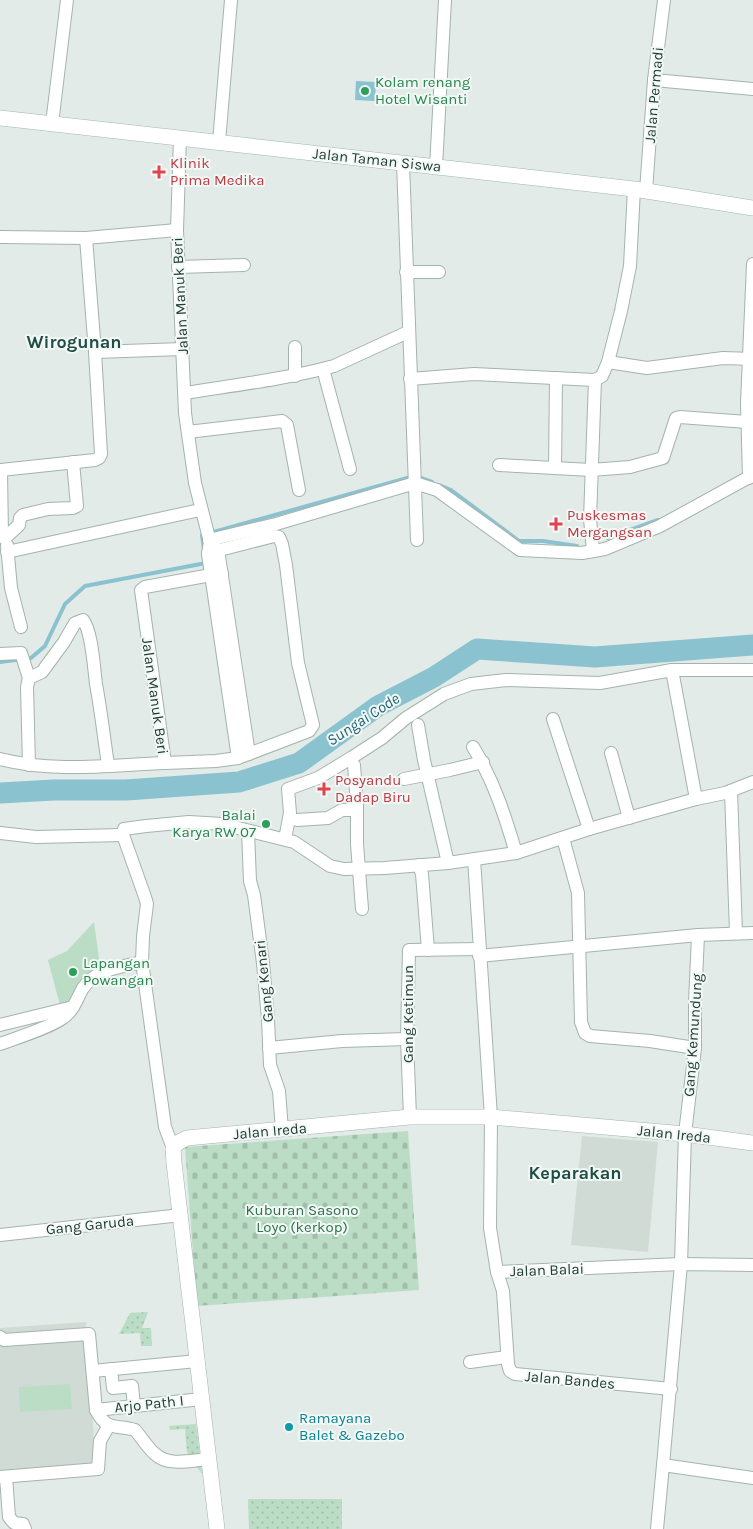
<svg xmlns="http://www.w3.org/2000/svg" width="753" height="1529" viewBox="0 0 753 1529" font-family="Karla,sans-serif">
<defs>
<pattern id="grass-dots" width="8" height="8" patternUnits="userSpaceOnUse" patternTransform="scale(1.25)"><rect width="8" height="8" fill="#bbdcc5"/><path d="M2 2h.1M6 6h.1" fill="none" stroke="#a0beaa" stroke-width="1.8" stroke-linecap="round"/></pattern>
<pattern id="cemetery-stones" width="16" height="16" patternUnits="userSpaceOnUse" patternTransform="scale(1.25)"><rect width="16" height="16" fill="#bbdcc5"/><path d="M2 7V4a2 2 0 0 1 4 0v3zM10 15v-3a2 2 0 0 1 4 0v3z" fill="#a0beaa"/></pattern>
</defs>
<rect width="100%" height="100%" fill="#e2ebe7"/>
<g fill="#d0dbd6">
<path d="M582,1136L658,1142L648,1252L571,1245Z"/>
<path d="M86,1322L96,1469L0,1476V1328Z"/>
</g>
<g fill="url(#grass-dots)">
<path d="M148,1312L142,1328H151L152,1346H141L140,1333L119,1334L130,1313Z"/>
<path d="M196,1424L202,1474L187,1452L185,1429L170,1430L169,1426Z"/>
<path d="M248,1499H342V1529H249Z"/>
</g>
<path fill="url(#cemetery-stones)" d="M408,1131L419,1290L197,1306L185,1147Z"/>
<g fill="#bbdcc5">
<path d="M94,922L100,965L61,1009L48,960L67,951Z"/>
<path d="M70,1384L72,1409L20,1412L19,1387Z"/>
</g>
<path fill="#8bc2cf" d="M356,81L376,82L375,101L355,100Z"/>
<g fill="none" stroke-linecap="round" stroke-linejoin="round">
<g stroke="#8bc2cf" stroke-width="4">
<path d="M418,477L432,482"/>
<path d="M439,485L451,490L519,541H543L577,546"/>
<path d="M210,533L411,477"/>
<path d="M202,535L204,549"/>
<path d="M608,538L658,520"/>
<path d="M0,662L31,658L45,646L65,604L85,586L206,563L205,561"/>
</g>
<path stroke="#8bc2cf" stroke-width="21" d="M0,793L54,790H126L239,782L299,763L378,706L434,677L477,649L595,657L753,645"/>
<g stroke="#a5b3ae" stroke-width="14">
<g id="minor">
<path d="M654,80L753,89"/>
<path d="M52,124L67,0"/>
<path d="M180,138L177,230L185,413L195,483L210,542L208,554L238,758"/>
<path d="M219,142L231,0"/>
<path d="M403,163L417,540"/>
<path d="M436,167L445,0"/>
<path d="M646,191L654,80L664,0"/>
<path d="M0,237L86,238L177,230"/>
<path d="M178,267L244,265"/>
<path d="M406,272H439"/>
<path d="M95,352L183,349"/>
<path d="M608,362L647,368L723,358L753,359"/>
<path d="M323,369L350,469"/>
<path d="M295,376V347"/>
<path d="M410,379L474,374L595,380L602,376L608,362L621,311L630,266L634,189"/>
<path d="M185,393C235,385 286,379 334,366L408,332"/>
<path d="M188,432L282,421L287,425L299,490"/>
<path d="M499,465L591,470L630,467L663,458L676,418L680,417L747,422"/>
<path d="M555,468L556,378"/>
<path d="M749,478L747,403L753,264"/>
<path d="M2,537L1,470L95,460L99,458L101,454L95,352L86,238"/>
<path d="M6,537L19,525L20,518L23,515L48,509L73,508L77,506L73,462"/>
<path d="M209,540L276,524L415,483L437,490L520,550L582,553L605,549L660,526L753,475"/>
<path d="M212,544L218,550L249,754"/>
<path d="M7,545L11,588L21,627"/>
<path d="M593,551L590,519L595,380"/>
<path d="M7,552L200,510"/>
<path d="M208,553L274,536L279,537L282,544L286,565L298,663L313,725L309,731L238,758L216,761L165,763L141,590L145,587L222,573"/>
<path d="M0,654L21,653L29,678"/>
<path d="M672,670L696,799"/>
<path d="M553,719L589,829"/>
<path d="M418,725L424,760L448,863"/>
<path d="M473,747C494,781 505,816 516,853"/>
<path d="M611,753L629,818"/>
<path d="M0,759C56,773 108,765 165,763"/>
<path d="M29,765L27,687L29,678L42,672L64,642L75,623L83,620C92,631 94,669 96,684C101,711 104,738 108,765"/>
<path d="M354,765L357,804V844L362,909"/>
<path d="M404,779L450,770L483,762"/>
<path d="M731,791L736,933"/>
<path d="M297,820L328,818L342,810H356"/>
<path d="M248,831L250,881L254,895L263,963L268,1019L270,1065L279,1091L282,1130"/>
<path d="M0,833L36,837L123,835"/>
<path d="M563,838L578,893L581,1022L585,1033L590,1036L650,1041L695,1048"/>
<path d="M285,839L290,813L288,789L318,778L351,758L382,738L406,718L444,694L471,684L506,680L600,683L672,670H753"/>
<path d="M474,859L491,1117L490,1228L497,1272L681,1264L753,1265"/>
<path d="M419,865L422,874L428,950"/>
<path d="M698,935L695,1002V1048L685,1134L681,1264L663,1465L753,1478"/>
<path d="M479,956L698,935L753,933"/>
<path d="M0,1025L73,1007"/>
<path d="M0,1044C16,1038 52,1027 64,1017C74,1010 77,998 83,988C96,969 121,967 142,962"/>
<path d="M269,1048L342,1041L407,1039"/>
<path d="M410,1117L407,1039L409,950L479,949"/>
<path d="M173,1148L165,1127L142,962L143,936L147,904L145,897L123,835L124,829L146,826L189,822L222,824L294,842L330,866L344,869L385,868L448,863L516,853L589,829L696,799L725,793L753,782"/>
<path d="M0,1235L181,1215"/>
<path d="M497,1272L503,1291L508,1364L510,1371L515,1374L671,1389"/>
<path d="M0,1337L4,1340L89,1334L96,1410C107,1432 116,1424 135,1430C142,1438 147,1447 155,1454C169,1467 192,1460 209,1459"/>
<path d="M470,1362L507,1357"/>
<path d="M111,1369L113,1388L132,1386L134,1406"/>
<path d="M93,1371L197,1361"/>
<path d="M96,1410L202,1399"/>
<path d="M0,1477L98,1469L100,1441L109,1425"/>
<path d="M6,1477L9,1517L14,1523L23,1524L25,1529"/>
<path d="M657,1529L663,1465"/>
</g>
</g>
<g stroke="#a5b3ae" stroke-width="16">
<path id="tertiary" d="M217,1529L174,1163L173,1148L179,1142L187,1138L410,1117H491L685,1134L753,1143"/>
</g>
<g stroke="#a0b7b0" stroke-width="16">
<path id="secondary" d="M0,118L634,189L753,208"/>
</g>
<use href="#minor" stroke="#fff" stroke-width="12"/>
<use href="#tertiary" stroke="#fff" stroke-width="15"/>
<use href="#secondary" stroke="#fff" stroke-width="15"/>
</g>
<g fill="#2e9e5b" stroke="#f2f8f5" stroke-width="2">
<circle cx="365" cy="91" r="5"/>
<circle cx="266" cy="824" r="5"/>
<circle cx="73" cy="972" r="5"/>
</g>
<g fill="#e0444e" stroke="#f2f8f5" stroke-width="2">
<path d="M156.5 164.5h5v5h5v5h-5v5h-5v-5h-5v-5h5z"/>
<path d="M553.5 516.5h5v5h5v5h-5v5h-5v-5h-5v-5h5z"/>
<path d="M321.5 781.5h5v5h5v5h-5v5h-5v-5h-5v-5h5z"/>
</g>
<circle fill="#0f9aa8" stroke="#f2f8f5" stroke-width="2" cx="289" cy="1427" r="5"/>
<g text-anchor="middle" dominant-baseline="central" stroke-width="4" stroke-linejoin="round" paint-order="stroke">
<g font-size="15" fill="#27864d" stroke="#f2f8f5" text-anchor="start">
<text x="375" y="82">Kolam renang<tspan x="375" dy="17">Hotel Wisanti</tspan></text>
<text x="256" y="815" text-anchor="end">Balai<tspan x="256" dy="17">Karya RW 07</tspan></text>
<text x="83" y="963">Lapangan<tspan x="83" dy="17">Powangan</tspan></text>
</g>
<g font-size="15" fill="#223c36" stroke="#f2f8f5">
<text transform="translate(654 95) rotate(-85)">Jalan Permadi</text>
<text transform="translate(377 160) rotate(6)">Jalan Taman Siswa</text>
<text transform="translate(180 296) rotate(-93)">Jalan Manuk Beri</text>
<text transform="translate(155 696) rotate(82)">Jalan Manuk Beri</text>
<text transform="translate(264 981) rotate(-96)">Gang Kenari</text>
<text transform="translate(408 1014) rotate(-90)">Gang Ketimun</text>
<text transform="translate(693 1035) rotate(-86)">Gang Kemundung</text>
<text transform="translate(270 1131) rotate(-5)">Jalan Ireda</text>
<text transform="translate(674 1134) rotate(6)">Jalan Ireda</text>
<text transform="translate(90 1225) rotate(-6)">Gang Garuda</text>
<text transform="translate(547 1270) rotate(-2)">Jalan Balai</text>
<text transform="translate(570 1380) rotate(5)">Jalan Bandes</text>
<text transform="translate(149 1404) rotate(-6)">Arjo Path I</text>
</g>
<g font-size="15" fill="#be3a42" stroke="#f2f8f5" text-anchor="start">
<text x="170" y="163">Klinik<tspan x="170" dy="17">Prima Medika</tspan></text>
<text x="567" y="515">Puskesmas<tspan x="567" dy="17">Mergangsan</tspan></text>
<text x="335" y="780">Posyandu<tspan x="335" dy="17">Dadap Biru</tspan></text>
</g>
<g font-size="15" fill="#2e714a" stroke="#f2f8f5">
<text x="302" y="1210">Kuburan Sasono<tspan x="302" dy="17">Loyo (kerkop)</tspan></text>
</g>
<g font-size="15" fill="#0d838f" stroke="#f2f8f5" text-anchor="start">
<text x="299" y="1418">Ramayana<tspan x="299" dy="17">Balet &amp; Gazebo</tspan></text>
</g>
<g font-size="16" font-style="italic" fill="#1f6475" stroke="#f2f8f5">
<text transform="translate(363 719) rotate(-33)">Sungai Code</text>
</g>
<g font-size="18" font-weight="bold" fill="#1f4d43" stroke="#f2f8f5">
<text x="74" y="342">Wirogunan</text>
<text x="575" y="1173">Keparakan</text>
</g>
</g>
</svg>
